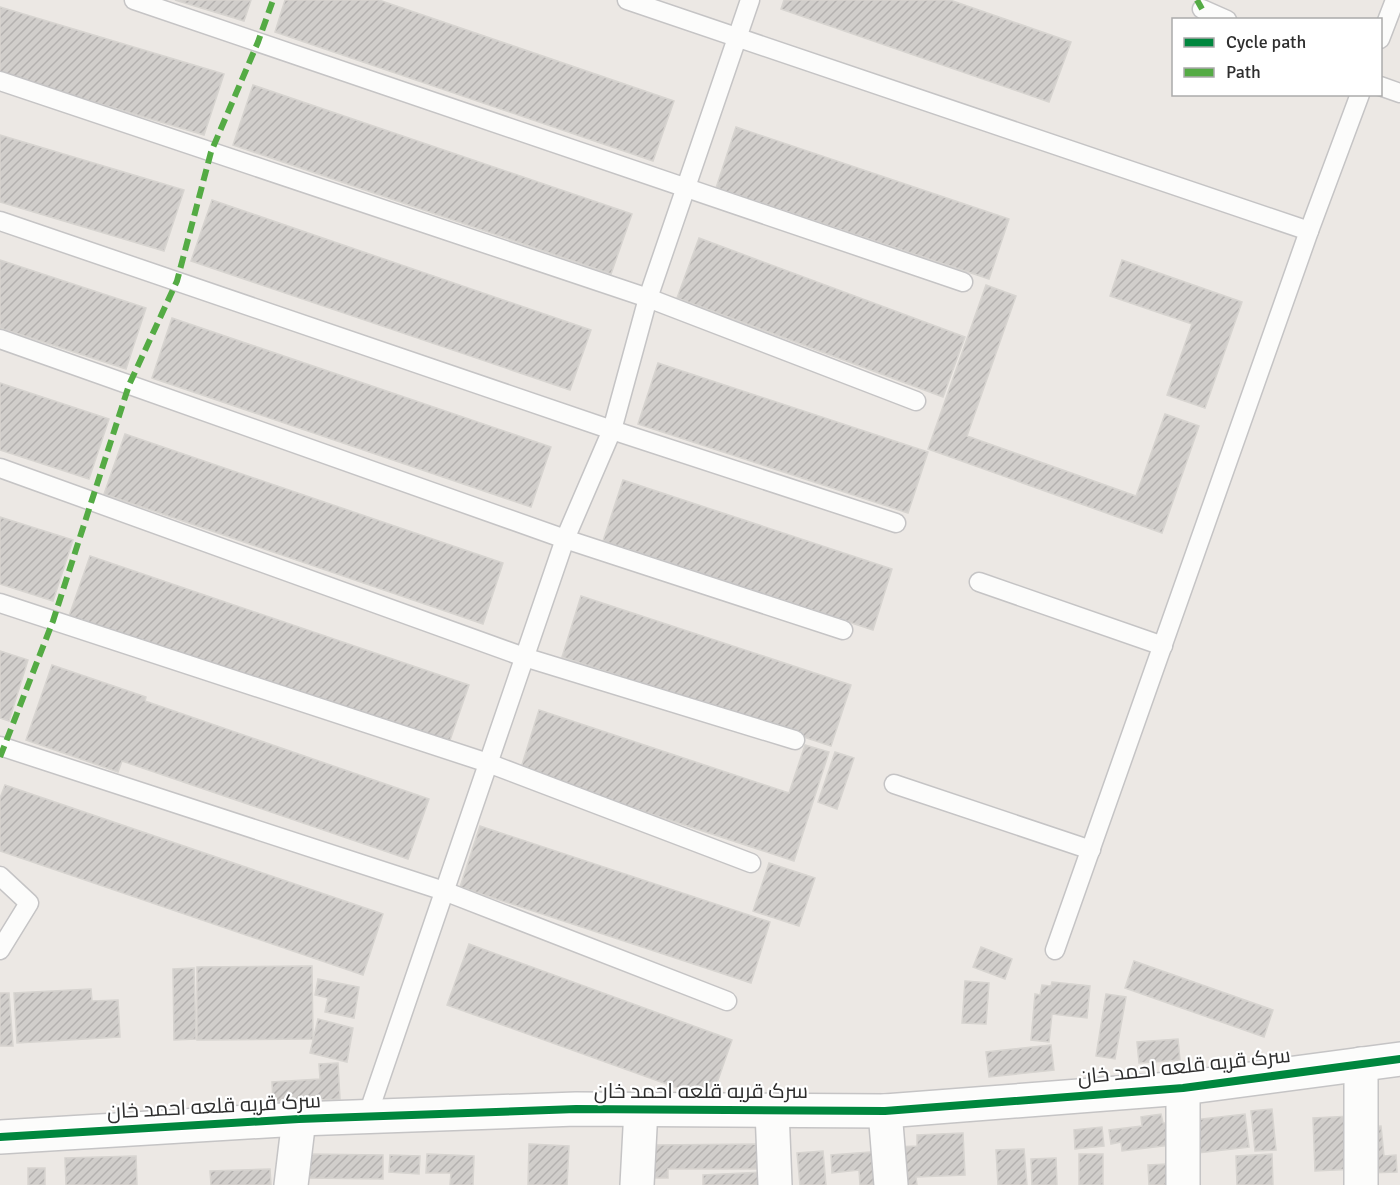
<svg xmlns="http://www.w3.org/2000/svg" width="1400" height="1185" viewBox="0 0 1400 1185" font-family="Signika,Cairo,sans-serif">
<defs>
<pattern id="building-hatch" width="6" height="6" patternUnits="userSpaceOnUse" patternTransform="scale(1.5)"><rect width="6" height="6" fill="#d1cecb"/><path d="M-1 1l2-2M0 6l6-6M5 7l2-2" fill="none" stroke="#b4b1af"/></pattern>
</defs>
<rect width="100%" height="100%" fill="#ece8e4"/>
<g fill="url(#building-hatch)" stroke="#d7d4d0" stroke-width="1.5">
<path d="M175,0H251L244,21Z"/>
<path d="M285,0H379L674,101L653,161L275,32Z"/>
<path d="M784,0H950L1071,42L1049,102L781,9Z"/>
<path d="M0,7L224,74L204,135L0,74Z"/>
<path d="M253,85L632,214L611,274L233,145Z"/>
<path d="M736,127L1009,219L989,279L716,188Z"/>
<path d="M0,135L184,190L164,251L0,202Z"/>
<path d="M212,200L591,330L570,390L191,261Z"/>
<path d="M699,238L965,337L943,397L677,298Z"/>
<path d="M0,260L146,308L126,369L0,328Z"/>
<path d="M1122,260L1242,302L1205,408L1167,395L1192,324L1110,296Z"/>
<path d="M986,285L1016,296L967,436L1136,496L1165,414L1199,426L1162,533L928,449Z"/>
<path d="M172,318L551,447L531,507L152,378Z"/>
<path d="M658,363L928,452L908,513L638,424Z"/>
<path d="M0,383L109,419L89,479L0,450Z"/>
<path d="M125,434L503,563L483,624L104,494Z"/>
<path d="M623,480L892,569L873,630L603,541Z"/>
<path d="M0,517L73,540L53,601L0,584Z"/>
<path d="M90,556L469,685L448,746L69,616Z"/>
<path d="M581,596L851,685L831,746L562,657Z"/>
<path d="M0,651L28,660L9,721L0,718Z"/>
<path d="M52,665L146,697L145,701L429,799L408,859L122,761L118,772L26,740Z"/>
<path d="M539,710L789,793L805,745L829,752L794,861L520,771Z"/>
<path d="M835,752L854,758L837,809L818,802Z"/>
<path d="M5,785L383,914L363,975L0,851V798Z"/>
<path d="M480,826L770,922L751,983L460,887Z"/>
<path d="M769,863L815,878L799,926L753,911Z"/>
<path d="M469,944L732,1040L711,1100L447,1005Z"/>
<path d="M981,947L1012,959L1005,979L973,967Z"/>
<path d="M1134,961L1273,1010L1264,1037L1125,988Z"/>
<path d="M312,966L313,1039L197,1040V967Z"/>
<path d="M194,968L196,1039L174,1040L173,969Z"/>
<path d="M318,979L359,987L354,1018L325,1012L328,998L315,995Z"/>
<path d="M965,981L989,983L986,1024L962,1023Z"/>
<path d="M1052,982L1090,986L1087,1018L1052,1014L1049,1042L1031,1040L1035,994L1040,995L1042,985L1051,986Z"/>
<path d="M91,989L92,1001L118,1000L120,1037L17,1043L14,993Z"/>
<path d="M0,993H9L13,1046H0Z"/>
<path d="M1106,994L1126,997L1115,1059L1096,1056Z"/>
<path d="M318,1019L353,1028L347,1062L310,1053Z"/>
<path d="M1178,1039L1180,1060L1139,1063L1137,1042Z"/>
<path d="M1051,1045L1054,1070L989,1077L986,1052Z"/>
<path d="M338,1063L340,1099L273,1102L272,1082L320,1079L319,1064Z"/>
<path d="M1272,1109L1276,1150L1255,1151L1251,1111Z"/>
<path d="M1161,1114L1163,1123H1168L1171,1145L1122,1151L1121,1142L1111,1144L1109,1130L1142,1126L1141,1117Z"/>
<path d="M1245,1114L1249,1147L1198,1153L1194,1120Z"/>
<path d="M1352,1116L1355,1169L1315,1171L1313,1118Z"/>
<path d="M1381,1126L1384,1156L1396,1155L1397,1172L1367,1173L1364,1127Z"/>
<path d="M1102,1127L1104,1146L1075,1149L1074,1130Z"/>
<path d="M963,1133L965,1175L916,1177L917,1185H898L896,1147L917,1146V1135Z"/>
<path d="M529,1144L569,1146L567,1185H528Z"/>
<path d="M761,1144V1169H668V1178H653L652,1145Z"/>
<path d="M1024,1149L1027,1185H998L996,1150Z"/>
<path d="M823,1151L826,1185H800L797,1153Z"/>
<path d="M883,1151L878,1185H860L859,1170L832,1173L831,1155Z"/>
<path d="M306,1154L383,1155V1179L306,1178Z"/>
<path d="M427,1154L474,1156L473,1185H450L451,1173H426Z"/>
<rect x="1079" y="1154" width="24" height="31"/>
<path d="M1272,1154L1273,1185H1237L1236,1156Z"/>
<path d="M390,1155L420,1156L419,1174L389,1172Z"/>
<path d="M136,1156L137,1185H66L65,1158Z"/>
<path d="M1056,1158L1057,1185H1032L1031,1159Z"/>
<path d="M1167,1164L1169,1185H1149L1148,1165Z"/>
<rect x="28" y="1168" width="17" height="17"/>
<path d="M270,1169L271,1185H211L210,1171Z"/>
<path d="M764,1172L765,1185H703V1175Z"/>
</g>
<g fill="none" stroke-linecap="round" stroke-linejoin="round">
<g stroke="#c5c4c5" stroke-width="21">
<g id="lane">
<path d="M134,0L963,282"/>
<path d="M627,0L1309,231"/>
<path d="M1202,9L1227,20"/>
<path d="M1380,39L1395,0"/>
<path d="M0,81L648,298L916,401"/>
<path d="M1380,86L1400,93"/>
<path d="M0,221L612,430L896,523"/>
<path d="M0,339L565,539L843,630"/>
<path d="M0,468L524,657L795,740"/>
<path d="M979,582L1163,646"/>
<path d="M0,603L488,763L751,863"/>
<path d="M0,746L444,891L727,1001"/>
<path d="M894,784L1091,850"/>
<path d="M0,876L29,903L0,950"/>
<path d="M1055,950L1309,231L1360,94"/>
<path d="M367,1117L565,539L612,430L648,298L750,0"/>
</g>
</g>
<g stroke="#c5c4c5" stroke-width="36">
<g id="street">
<path d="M772,1110L775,1185"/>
<path d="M885,1111L891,1185"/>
<path d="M291,1185L299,1119"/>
<path d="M637,1185L641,1109"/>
<path d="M1183,1185V1088"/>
<path d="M1361,1185V1064"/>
</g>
</g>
<g stroke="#c5c4c5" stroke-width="36">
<path id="secondary" d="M0,1137L299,1119L576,1109L885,1111L1183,1088L1400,1059"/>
</g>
<use href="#lane" stroke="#fcfcfb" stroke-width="18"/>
<use href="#street" stroke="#fcfcfb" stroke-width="33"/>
<use href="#secondary" stroke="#fcfcfb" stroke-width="33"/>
<g stroke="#54ab44" stroke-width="6" stroke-dasharray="12 6" stroke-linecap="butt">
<path d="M1197,0L1202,9"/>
<path d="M0,757L53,621L129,385L177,281L211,152L258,42L273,0"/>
</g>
<g stroke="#fff" stroke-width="11">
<path id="cycleway" d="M0,1137L299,1119L576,1109L885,1111L1183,1088L1400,1059"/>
</g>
<use href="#cycleway" stroke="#00873e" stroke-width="8"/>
</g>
<g text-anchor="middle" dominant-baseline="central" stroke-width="4.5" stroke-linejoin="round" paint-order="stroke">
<g font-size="21" fill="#2e2e2e" stroke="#fff">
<text transform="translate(1184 1066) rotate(-6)">سرک قریه قلعه احمد خان</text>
<text x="701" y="1091">سرک قریه قلعه احمد خان</text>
<text transform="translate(214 1106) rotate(-3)">سرک قریه قلعه احمد خان</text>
</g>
</g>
<rect x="1172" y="18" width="210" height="78" fill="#ffffff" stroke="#ababab" stroke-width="1.5"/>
<rect x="1184" y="38" width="30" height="9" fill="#00873e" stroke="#ababab" stroke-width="1.5"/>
<text x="1226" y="48" font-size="18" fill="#2e2e2e">Cycle path</text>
<rect x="1184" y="68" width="30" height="9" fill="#54ab44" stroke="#ababab" stroke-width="1.5"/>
<text x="1226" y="78" font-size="18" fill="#2e2e2e">Path</text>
</svg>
